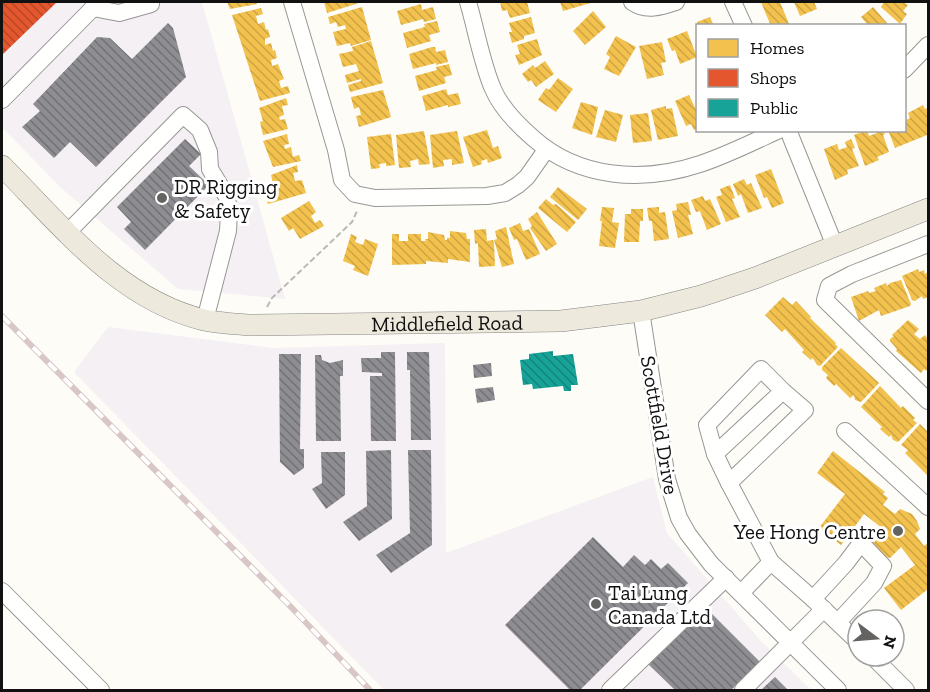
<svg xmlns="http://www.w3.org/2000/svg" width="930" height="692" viewBox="0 0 930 692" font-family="'Zilla Slab',serif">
<defs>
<pattern id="homes-back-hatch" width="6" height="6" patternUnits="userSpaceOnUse" patternTransform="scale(1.5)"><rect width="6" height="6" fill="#f2c14e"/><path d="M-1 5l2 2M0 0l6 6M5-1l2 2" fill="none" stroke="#cea543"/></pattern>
<pattern id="shops-back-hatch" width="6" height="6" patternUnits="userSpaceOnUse" patternTransform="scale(1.5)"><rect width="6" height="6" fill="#e4572e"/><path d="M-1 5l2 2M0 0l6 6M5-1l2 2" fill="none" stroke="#b74726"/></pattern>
<pattern id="public-back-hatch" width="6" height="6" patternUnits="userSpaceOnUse" patternTransform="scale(1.5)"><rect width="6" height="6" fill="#17a398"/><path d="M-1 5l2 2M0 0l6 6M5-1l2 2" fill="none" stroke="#13837b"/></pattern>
<pattern id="industry-back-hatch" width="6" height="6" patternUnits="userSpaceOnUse" patternTransform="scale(1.5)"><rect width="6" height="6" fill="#8d8d92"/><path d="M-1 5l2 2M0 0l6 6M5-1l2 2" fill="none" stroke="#727276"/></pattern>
</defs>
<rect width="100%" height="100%" fill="#fdfcf7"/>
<g fill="#f5f0f3">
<path d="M2,2H202L285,299L178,289L60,187L2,127Z"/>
<path d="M108,327L274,348L445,343L446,553L653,477L667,533L760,640L811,690H384L74,372Z"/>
</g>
<g fill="url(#homes-back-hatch)">
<path d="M227,2H256L257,4L230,9Z"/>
<path d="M324,2H362L327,13Z"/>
<path d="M500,2H527L530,13L510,18L507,10L502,11Z"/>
<path d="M560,2H594L563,11Z"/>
<path d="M761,2H780L789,24L771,26Z"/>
<path d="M794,2H814L817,9L800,16Z"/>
<path d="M884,2H903L908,5L903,11L907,14L900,24L881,7Z"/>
<path d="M421,4L422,10L433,7L436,19L424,22L423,19L401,25L397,11Z"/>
<path d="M362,7L371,40L351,46L350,43L337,46L333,32L346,29L345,25L338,27L336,22L330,24L328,17Z"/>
<path d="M873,7L887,23L889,26H869L861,17Z"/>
<path d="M261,8L263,14L256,16L258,24L264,22L266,30L268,29L270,37L265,39V45L271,43L273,51L275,50L277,58L271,60L272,66L278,64L284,79L279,81L281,88L288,86L290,93L260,101L232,15Z"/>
<path d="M593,11L606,27L585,45L573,31Z"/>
<path d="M531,17L535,33L524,36V39L512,43L509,32H512L509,23Z"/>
<path d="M710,17L714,26H699L697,22Z"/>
<path d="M437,21L440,32L429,35L431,41L407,48L403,33L425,27L424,24Z"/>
<path d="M687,31L697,57L680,64L675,50L672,51L667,39Z"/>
<path d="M616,36L636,47L619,76L604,69L610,57L606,54Z"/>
<path d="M537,39L542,55L519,65L515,55L520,54L517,45Z"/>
<path d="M371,41L383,83L350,92L348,85L361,81V79L347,83L345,75L359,71L357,67L356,64L343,67L339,54L353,51L352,47Z"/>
<path d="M662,42L666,62L661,63L664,75L647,79L639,46Z"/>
<path d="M432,47H435L436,52L445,50L448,62L436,65V63L413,69L409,54Z"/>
<path d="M545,61L554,74L536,87L531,80L528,82L522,74L533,65L535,68Z"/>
<path d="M449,64L452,75L444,77L446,83L419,91L415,76L437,70L436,67Z"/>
<path d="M558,78L573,89L556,112L538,100L546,88L549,90Z"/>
<path d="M446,89L448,95L458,93L461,104L448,107V105L426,111L422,96Z"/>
<path d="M383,90L391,117L359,127L356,116L361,115L359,107L354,109L351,97Z"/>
<path d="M689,95L698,114V128L694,130L691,124L686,126L675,101Z"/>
<path d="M286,98L288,105L282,106L284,115L279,117L280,120L285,119L288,129L263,135L260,122L263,121L259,108Z"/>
<path d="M581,102L598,107L592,135L572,128Z"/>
<path d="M923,105L925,109L928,108L927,135L895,148L888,130H904V121L910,118L908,113Z"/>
<path d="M666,106V109L672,108L678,136L658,140L651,110Z"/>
<path d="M605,110L623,115L616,142L596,137Z"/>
<path d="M648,113L652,141L633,143L630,115Z"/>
<path d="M487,130L493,148L498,146L502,158L488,163L487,159L481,161L482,164L473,167L463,137Z"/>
<path d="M867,130L869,136L877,133L876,130H883L885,134L883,135L889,152L877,157L879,160L865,166L854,135Z"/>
<path d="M424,131L430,164L419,165L418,159L410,161L411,167L399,168L396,135Z"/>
<path d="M457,131L464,163L452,165V159L443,160L444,166L433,168L430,135Z"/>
<path d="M287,134L289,144L284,145L285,149L291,147L293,157L299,155L301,161L273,167L263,141Z"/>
<path d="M391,134L395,165L386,166V163L379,164L380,168L371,169L367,137Z"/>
<path d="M851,139L855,148L852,149L859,166L847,170L848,174L835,180L824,149L837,144L839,150L847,147L845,142Z"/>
<path d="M297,165L298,172L293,173L295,181L302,180L306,193L268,204L266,197L273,195L271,189L274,188L271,175Z"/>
<path d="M771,169L784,203L772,208L767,197L764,198L755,175Z"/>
<path d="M744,179L747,185L751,183L762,208L748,213L741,194L738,196L733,184Z"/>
<path d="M730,185L735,198L732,199L740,217L726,222L716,197L722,195L720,189Z"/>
<path d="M558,187L587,209L578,220L550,197Z"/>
<path d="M703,196L705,201L710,199L721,224L707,230L700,211L696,212L691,200Z"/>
<path d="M546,199L553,205L556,204L576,222L567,232L538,208Z"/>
<path d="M309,201L316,212L311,216L315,223L320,220L324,226L300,239L293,228L289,231L281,218Z"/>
<path d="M688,202L691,215H688L693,234L678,238L672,211L677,210L676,204Z"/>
<path d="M602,207L614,208L612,222L619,223L615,248L599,246L602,221H600Z"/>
<path d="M659,207V213L665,212L669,239L654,241L652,221H649L647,208Z"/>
<path d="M631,209H643V221H640L639,242H624L625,214H631Z"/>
<path d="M537,212L557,244L546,251L530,228L532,226L528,219Z"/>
<path d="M520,223L523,231L529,229L540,254L526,260L517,239L514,240L509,228Z"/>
<path d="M506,227L514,264L502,267L494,240L497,239L495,231Z"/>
<path d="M486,229L487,241L493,240L494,243L495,266L479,267L478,243L475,244L474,230Z"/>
<path d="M450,231L466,233L467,239H470V262L448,259V263L426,261V264L392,265V234H399V241H408V234H421V241H426L425,239H428V232L444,235L445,240H447V238H450Z"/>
<path d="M351,234L357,237L355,242L363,245L365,239L378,244L368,276L353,270L355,266L343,261Z"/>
<path d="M918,269L919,272L924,270L925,274L928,272V297L923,299L922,296L915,301L912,300L902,276Z"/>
<path d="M901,280L911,304L910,306L881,316L879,310L859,321L851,297L868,291L869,293L876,291L874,288L886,283L887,286L890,283Z"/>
<path d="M783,297L792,305L796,301L811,317L810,318L836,343L835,344L838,347L820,366L817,365L814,360L812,358L811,360L802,352L804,350L785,329L782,332L765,315Z"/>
<path d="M908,320L919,329L914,334L920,339L925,335L928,339V368L926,371L924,369L921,373L896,351L897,349L890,341V339L894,336L892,335Z"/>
<path d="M841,348L879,383L861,402L855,400L854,395L850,398L836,384L834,386L826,378L828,375L822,370V367Z"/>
<path d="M880,386L901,408L903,406L915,418L913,420L917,423L898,442L893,440L891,435L889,437L880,429L882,427L861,407Z"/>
<path d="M920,424L928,432V476L905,453L908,450L901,445Z"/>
<path d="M833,451L885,492L883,494L888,498L883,505L895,514L900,509L912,514L917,521L920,529L915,534L924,546L928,543V589L901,610L884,588L915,565L901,547L890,558L883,556L872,544L871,539L882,528L864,514L841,545L819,528L845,494L817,473Z"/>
</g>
<path fill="url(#shops-back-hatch)" d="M2,2H57L2,55Z"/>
<path fill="url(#public-back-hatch)" d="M553,351V356L573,354L578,385H571V391H564L563,386L533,389L532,384L523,385L520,360L529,359V354Z"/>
<g fill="url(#industry-back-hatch)">
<path d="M168,23L173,28L186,77L96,167L70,142L54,158L22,127L40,111L33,104L97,37L110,38L132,59Z"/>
<path d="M185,139L201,154L189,166L209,185L145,250L124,229L131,222L117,207Z"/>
<path d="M381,352H395L396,441H371L370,376H382V373L362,372L361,358H381Z"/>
<path d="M407,352H429L431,440H411L410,370H407Z"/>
<path d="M279,354H301L300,449H304V468L294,475L280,462Z"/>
<path d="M315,355H321L322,360L330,363L343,360V376H340L341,441H316Z"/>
<path d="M491,363L492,376L474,378L473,365Z"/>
<path d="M493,387L495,400L477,403L475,389Z"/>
<path d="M391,450L392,519L359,541L343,522L367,506L366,451Z"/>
<path d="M408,450H431L432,545L391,573L376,555L410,533Z"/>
<path d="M321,452H345V495L326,509L312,489L322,483Z"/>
<path d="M593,537L623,567L634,555L645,565L651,559L661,569L668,563L688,583L580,690H570L505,625Z"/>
<path d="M705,607L760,662L731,690H675L648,664Z"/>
<path d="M775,677L788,690H761Z"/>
</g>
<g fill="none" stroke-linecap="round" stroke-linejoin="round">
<g stroke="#979795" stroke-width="18">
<g id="minor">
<path d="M292,2L336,150L342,180L355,194L375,198L487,196L505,193L518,185L527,177L546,150"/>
<path d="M468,2C476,29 482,64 493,89C501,108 518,125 533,138C579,179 643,183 700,164C727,155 753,142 779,130"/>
<path d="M632,2C646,12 661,7 676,2"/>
<path d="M733,2L744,26"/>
<path d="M93,8L119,13L151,4"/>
<path d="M904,70L928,45"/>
<path d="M2,100L93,8L94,2"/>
<path d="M788,130L835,246"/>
<path d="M68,232L183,115L200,130L209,152L210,169L227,197L229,212L228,231L205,320"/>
<path d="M928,244L852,274L829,286L825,300L928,401"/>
<path d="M641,311L667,479L679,518L688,534L711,564L838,690"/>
<path d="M845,431L928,507"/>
<path d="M715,454L729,483"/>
<path d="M771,562L729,483L805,410L783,391L715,454L707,425L761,369L783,391"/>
<path d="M2,591L101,690"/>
<path d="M741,593L771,562L813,599L858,642"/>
<path d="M813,599L846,563L861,543L883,566L874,583L838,622"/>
<path d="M872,656L906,690"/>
<path d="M610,690L726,578"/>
<path d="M743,690L824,609"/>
</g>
</g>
<g stroke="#858482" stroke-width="22">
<g id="major">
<path id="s1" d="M2,166C62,226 118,299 204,320C219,323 235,324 250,325L561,321L641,311L701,296L755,278L928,209"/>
</g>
</g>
<path stroke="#b9b9b8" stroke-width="2" stroke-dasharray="6 3" stroke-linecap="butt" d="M267,307L272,298L352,222L358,209"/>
<use href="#minor" stroke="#fffffe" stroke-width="16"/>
<use href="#major" stroke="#ede9dc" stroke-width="21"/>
<g stroke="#d9c6c7" stroke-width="6">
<path id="rail" d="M2,316L292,608L370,690"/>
</g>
<use href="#rail" stroke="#fff" stroke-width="4" stroke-dasharray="11" stroke-linecap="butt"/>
</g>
<g fill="#646362" stroke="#fff" stroke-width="2">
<circle cx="162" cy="198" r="6"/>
<circle cx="898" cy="531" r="6"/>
<circle cx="596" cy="604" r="6"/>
</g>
<g text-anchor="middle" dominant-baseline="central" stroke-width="6" stroke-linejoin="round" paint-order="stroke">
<g font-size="21" fill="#111" stroke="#fff" text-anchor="start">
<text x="174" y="186">DR Rigging<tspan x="174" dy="24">&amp; Safety</tspan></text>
<text x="886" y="531" text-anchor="end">Yee Hong Centre</text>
<text x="608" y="592">Tai Lung<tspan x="608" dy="24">Canada Ltd</tspan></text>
</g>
<g font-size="21" fill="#111" stroke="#fff">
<text stroke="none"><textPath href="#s1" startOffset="501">Middlefield Road</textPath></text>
<text transform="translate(660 425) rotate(80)">Scottfield Drive</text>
</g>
</g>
<rect width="930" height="692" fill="none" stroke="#111111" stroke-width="6"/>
<rect x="696" y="24" width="210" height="108" fill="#ffffff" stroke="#a0a0a0" stroke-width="1.5"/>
<rect x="708" y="39" width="30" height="18" fill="#f2c14e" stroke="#a0a0a0" stroke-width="1.5"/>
<text x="750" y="54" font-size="18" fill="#111111">Homes</text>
<rect x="708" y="69" width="30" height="18" fill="#e4572e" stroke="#a0a0a0" stroke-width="1.5"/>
<text x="750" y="84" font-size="18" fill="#111111">Shops</text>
<rect x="708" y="99" width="30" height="18" fill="#17a398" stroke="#a0a0a0" stroke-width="1.5"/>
<text x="750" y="114" font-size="18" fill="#111111">Public</text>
<g transform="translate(876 638) rotate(106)"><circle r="28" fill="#ffffff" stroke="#a0a0a0" stroke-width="1.5"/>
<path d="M0-4.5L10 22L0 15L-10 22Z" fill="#646362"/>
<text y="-9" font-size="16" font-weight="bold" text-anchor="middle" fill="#111111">N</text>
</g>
</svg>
